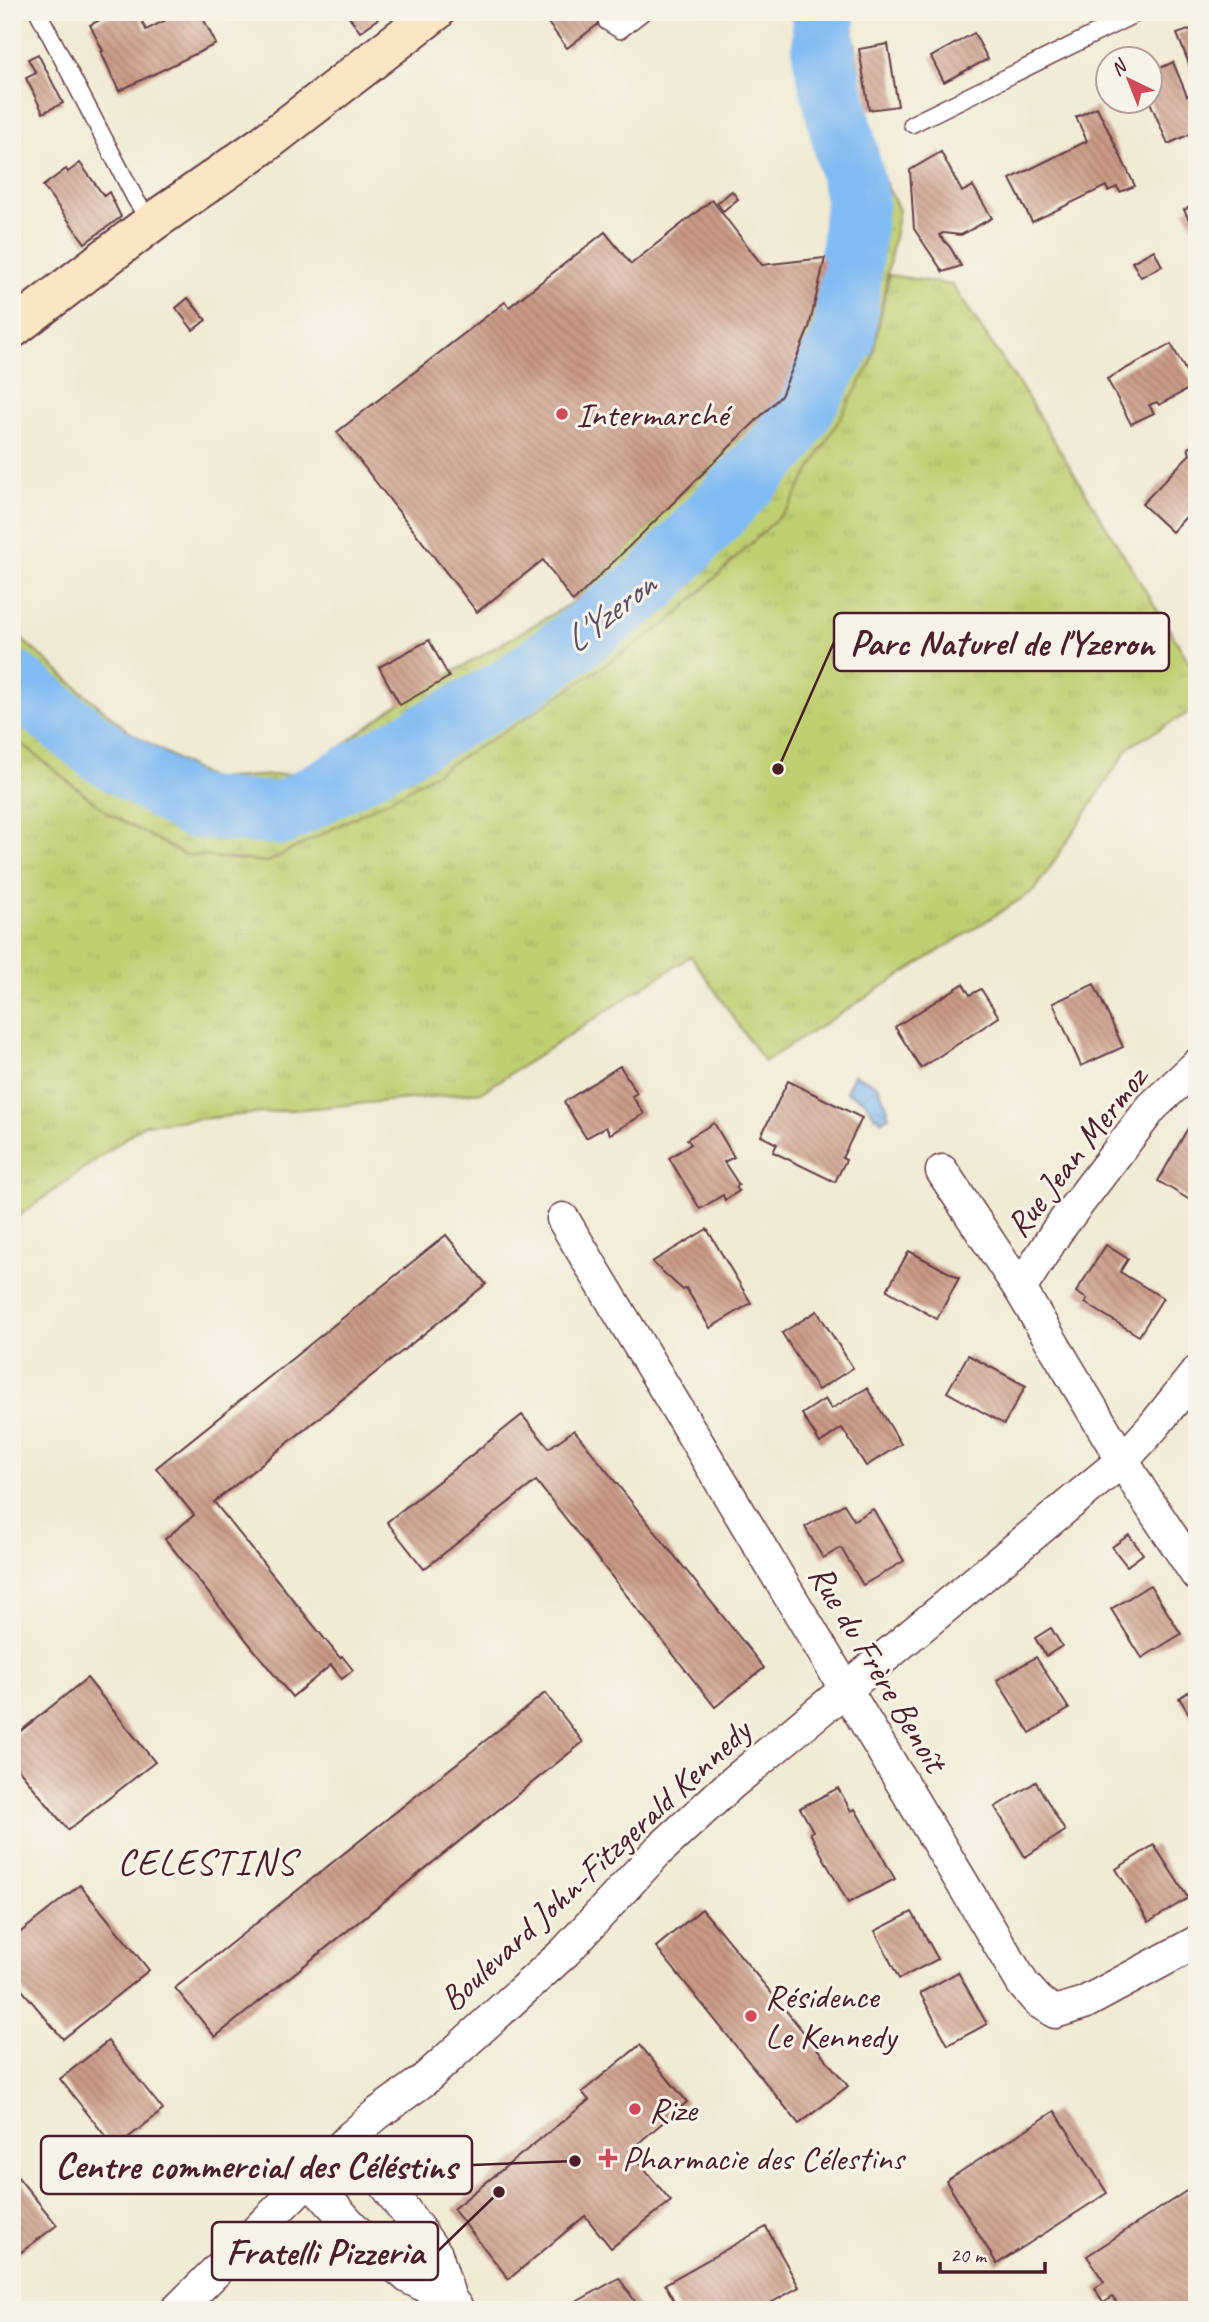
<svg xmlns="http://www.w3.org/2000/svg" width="1209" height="2322" viewBox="0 0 1209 2322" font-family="Caveat,sans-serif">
<defs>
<pattern id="grass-tufts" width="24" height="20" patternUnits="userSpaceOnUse" patternTransform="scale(1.75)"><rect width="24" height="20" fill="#bfd072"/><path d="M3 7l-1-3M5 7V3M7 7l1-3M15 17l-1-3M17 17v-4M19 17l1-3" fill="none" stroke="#a6b263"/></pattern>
<pattern id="wetland-marsh" width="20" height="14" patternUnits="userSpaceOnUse" patternTransform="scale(1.75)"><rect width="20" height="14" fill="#bfd072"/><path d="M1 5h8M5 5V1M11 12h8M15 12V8" fill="none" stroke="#a6b263"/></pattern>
<pattern id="water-waves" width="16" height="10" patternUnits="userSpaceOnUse" patternTransform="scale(1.75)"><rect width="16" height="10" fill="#81bbf3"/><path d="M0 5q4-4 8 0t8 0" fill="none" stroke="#71a0d0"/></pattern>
<pattern id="building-back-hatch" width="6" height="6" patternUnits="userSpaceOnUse" patternTransform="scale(1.75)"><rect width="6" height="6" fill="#ca9a87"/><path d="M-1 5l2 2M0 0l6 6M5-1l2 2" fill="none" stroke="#a67d6f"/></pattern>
</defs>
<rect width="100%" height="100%" fill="#f7f3e8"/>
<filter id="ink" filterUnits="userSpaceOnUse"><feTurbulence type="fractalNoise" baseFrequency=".0143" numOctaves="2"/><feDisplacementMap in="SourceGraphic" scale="14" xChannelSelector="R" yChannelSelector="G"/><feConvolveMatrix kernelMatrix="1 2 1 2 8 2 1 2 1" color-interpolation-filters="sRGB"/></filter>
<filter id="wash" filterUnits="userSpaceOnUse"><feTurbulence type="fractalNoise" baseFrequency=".00686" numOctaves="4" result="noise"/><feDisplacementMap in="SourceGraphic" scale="28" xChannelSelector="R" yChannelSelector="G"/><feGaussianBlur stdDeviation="1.57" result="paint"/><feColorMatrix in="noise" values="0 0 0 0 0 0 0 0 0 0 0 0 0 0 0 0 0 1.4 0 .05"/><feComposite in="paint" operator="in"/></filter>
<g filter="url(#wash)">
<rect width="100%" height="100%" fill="#f1ead4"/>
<path fill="url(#grass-tufts)" stroke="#84784e" stroke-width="2" d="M889,275L952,285L1023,390L1197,675V708L1130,746L1035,890L764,1062L691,956L482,1092L145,1124L12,1221V736L109,814L268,862L871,364Z"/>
<path fill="url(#wetland-marsh)" stroke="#84784e" stroke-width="2" d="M794,12H850L874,160L899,210L871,364L789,507L669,622L521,721L404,792L268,862L185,855L109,814L12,736V631L128,731L211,779L306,773L392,708L573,602L781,396L809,328L825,258L831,190L794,49Z"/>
<path fill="url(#water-waves)" stroke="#666d8f" stroke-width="2" d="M854,1074L878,1086L888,1109L887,1111L889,1116L881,1121L878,1116L875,1117L865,1101L846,1092Z"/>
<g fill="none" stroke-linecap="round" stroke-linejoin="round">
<path stroke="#81bbf3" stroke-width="63" d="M12,681L102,752L193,807L281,814L514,686L651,583L783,442L844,338L857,198L824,56L823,12"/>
</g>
<g id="blocks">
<g fill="url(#building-back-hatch)">
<path d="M115,12H138L146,30L182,12H200L216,44L119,91L101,52L103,51L90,25Z"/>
<path d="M346,12H387L360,32Z"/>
<path d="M554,12H614L567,48L545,19Z"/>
<path d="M1197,27V83L1177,34Z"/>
<path d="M974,33L988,59L944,82L931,57Z"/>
<path d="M888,44L898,106L869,110L859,49Z"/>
<path d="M38,54L63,103L43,113L26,78L36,73L28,59Z"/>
<path d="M1173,62L1187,96L1197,91V131L1168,144L1150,102V73Z"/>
<path d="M1097,107L1135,186L1120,192L1117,187L1108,191L1106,186L1032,222L1010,179L1087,141L1076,117Z"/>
<path d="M941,152L962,192L973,186L992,218L961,235L943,233L939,235L950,247L961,266L943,272L914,229L910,170Z"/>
<path d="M80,163L104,196L109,192L121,217L85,243L43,186L66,169L68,172Z"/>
<path d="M732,191L738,199L723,211L717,203Z"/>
<path d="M712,200L762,265L825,258L809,328L781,396L573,602L543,560L477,612L337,432L505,302L509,307L605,232L631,264Z"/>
<path d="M1197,203V235L1184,210Z"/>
<path d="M1154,250L1162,266L1141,277L1132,262Z"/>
<path d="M188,298L206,320L193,330L176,308Z"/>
<path d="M1171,344L1194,386L1159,405L1157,402L1149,405L1154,413L1131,424L1107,379Z"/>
<path d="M1197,445V505L1172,532L1142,504L1190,454L1188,448Z"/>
<path d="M429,640L449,677L400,705L379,667Z"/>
<path d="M963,984L970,995L981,989L999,1017L921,1068L895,1027Z"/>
<path d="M1094,984L1123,1047L1081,1066L1053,1003Z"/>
<path d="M620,1066L637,1093L632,1096L644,1114L610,1134L606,1127L586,1138L564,1102Z"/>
<path d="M788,1081L862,1118L842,1158L846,1160L835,1182L773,1152L777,1144L761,1136Z"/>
<path d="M714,1123L734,1157L724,1162L739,1185L736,1187L739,1191L725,1200L723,1195L700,1209L669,1158L691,1144L687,1139Z"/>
<path d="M1188,1128L1197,1133L1195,1203L1158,1181Z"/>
<path d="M707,1229L751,1303L710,1328L686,1288L683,1290L652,1262Z"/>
<path d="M446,1235L486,1284L214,1502L340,1658L342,1656L353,1670L342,1679L331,1665L292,1697L165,1539L194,1515L156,1468Z"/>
<path d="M1106,1245L1128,1259L1120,1272L1163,1298L1139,1336L1085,1303L1087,1299L1076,1292Z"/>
<path d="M909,1251L959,1278L937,1319L887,1290Z"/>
<path d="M817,1311L853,1368L818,1390L782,1333Z"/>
<path d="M968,1355L1026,1386L1004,1424L947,1392Z"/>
<path d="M867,1388L901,1444L866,1466L842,1428L820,1443L802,1414L825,1399L831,1409Z"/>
<path d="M522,1415L549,1448L574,1430L764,1668L715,1707L536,1481L424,1569L387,1522Z"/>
<path d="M844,1504L854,1520L873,1509L904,1561L863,1585L841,1548L823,1558L805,1527Z"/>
<path d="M1129,1535L1143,1554L1127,1566L1112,1547Z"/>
<path d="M1150,1585L1181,1634L1142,1658L1111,1609Z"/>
<path d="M1051,1628L1062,1646L1046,1656L1035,1638Z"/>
<path d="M1036,1657L1069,1709L1030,1733L997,1680Z"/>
<path d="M87,1678L155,1762L68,1830L12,1761V1738Z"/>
<path d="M1197,1686V1726L1179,1698Z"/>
<path d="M545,1693L583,1742L215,2037L175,1988Z"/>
<path d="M1036,1782L1065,1831L1025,1857L995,1807Z"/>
<path d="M838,1788L851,1811L855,1809L895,1879L848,1903L810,1833L813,1831L800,1808Z"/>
<path d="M1154,1845L1188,1898L1149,1922L1116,1869Z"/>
<path d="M80,1885L149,1970L63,2039L12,1978V1939Z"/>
<path d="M702,1909L848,2086L799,2124L656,1947Z"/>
<path d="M912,1912L938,1959L899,1979L875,1931Z"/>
<path d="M958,1972L987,2024L948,2045L920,1993Z"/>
<path d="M108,2041L163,2110L115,2148L60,2079Z"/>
<path d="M640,2045L687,2102L629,2151L671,2201L611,2248L585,2216L509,2279L453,2209L589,2100L582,2092Z"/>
<path d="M1055,2111L1107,2193L997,2264L946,2181Z"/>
<path d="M12,2170L57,2225L12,2259Z"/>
<path d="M1197,2184V2310H1121L1113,2297L1103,2303L1095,2288L1104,2282L1087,2256Z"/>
<path d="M766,2227L799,2287L767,2305L770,2310H679L665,2284Z"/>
<path d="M619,2278L641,2310H562Z"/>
</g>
</g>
</g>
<g filter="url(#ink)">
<use href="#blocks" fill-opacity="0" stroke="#633d44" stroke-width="2"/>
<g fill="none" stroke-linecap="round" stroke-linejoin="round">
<g stroke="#633d44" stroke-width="19">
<g id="lane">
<path d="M38,12L136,200L151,223"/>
<path d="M607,22L620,30L643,12"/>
<path d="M912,124L1139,12"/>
</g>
</g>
<g stroke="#633d44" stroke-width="35">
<g id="street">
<path d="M942,1171L1020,1289L1141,1491L1197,1575"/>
<path d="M563,1219L1023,1984L1039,2002L1055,2012L1084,2003L1197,1942"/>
<path d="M1020,1289L1057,1231L1152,1107L1197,1065"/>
<path d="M351,2137L436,2254L450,2299L458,2310"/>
<path d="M308,2178L361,2236L408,2277L450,2299"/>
<path d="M177,2310L351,2137L377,2114L424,2080L565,1952L658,1851L730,1785L1124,1459L1153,1427L1197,1372"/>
</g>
</g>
<g stroke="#633d44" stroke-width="42">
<path id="secondary" d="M12,329L151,223L264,144L435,12"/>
</g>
<use href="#lane" stroke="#fff" stroke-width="16"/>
<use href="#street" stroke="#fff" stroke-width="32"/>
<use href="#secondary" stroke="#fbe6c4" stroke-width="38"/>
</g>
</g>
<g fill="#d1495b" stroke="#f7f3e8" stroke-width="2.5">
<circle cx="562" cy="414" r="7"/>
<circle cx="751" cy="2016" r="7"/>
<circle cx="635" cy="2109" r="7"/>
<path d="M604.5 2147.5h7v7h7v7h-7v7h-7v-7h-7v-7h7z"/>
</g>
<g text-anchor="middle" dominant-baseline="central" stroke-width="6" stroke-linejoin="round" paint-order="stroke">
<g font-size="35" fill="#4a1f2b" stroke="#f7f3e8" text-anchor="start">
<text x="576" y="414">Intermarché</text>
<text x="765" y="1996">Résidence<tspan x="765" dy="40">Le Kennedy</tspan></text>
<text x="649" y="2109">Rize</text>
<text x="622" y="2158">Pharmacie des Célestins</text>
</g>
<g font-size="35" fill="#4a1f2b" stroke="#f7f3e8">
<text transform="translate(1076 1152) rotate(-52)">Rue Jean Mermoz</text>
<text transform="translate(878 1668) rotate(59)">Rue du Frère Benoît</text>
<text transform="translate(595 1865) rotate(-43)">Boulevard John-Fitzgerald Kennedy</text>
</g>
<g font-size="37" font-style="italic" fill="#5a4e67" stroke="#f7f3e8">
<text transform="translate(609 612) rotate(-38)">L'Yzeron</text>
</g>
<g font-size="37" letter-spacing="2" fill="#4a1f2b" stroke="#f7f3e8">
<text x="207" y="1861">CELESTINS</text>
</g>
</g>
<path fill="none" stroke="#4a1f2b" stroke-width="2.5" d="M778 769L834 642M575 2161L472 2165M499 2192L438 2251"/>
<g fill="#4a1f2b" stroke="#f7f3e8" stroke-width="2.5">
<circle cx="778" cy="769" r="7"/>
<circle cx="575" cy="2161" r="7"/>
<circle cx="499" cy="2192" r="7"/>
</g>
<g fill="#f7f3e8" stroke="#4a1f2b" stroke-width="2.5">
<rect x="834" y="613" width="335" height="58" rx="7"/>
<rect x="41" y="2136" width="431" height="58" rx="7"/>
<rect x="212" y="2222" width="226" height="58" rx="7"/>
</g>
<g font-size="37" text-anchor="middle" font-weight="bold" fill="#4a1f2b">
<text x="1002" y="655">Parc Naturel de l'Yzeron</text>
<text x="256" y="2178">Centre commercial des Céléstins</text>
<text x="325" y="2264">Fratelli Pizzeria</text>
</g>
<rect width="1209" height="2322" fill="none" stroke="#f7f3e8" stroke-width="42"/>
<g transform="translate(1129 80) rotate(317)"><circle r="33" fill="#f7f3e8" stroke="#b29e9c" stroke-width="2"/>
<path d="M0-5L12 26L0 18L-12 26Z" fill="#d1495b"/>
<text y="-10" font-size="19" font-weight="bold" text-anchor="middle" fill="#4a1f2b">N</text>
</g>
<path d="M940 2262v10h105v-10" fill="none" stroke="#4a1f2b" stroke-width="3.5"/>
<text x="950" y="2262" font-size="21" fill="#4a1f2b" stroke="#f7f3e8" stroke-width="5" paint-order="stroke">20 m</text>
</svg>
